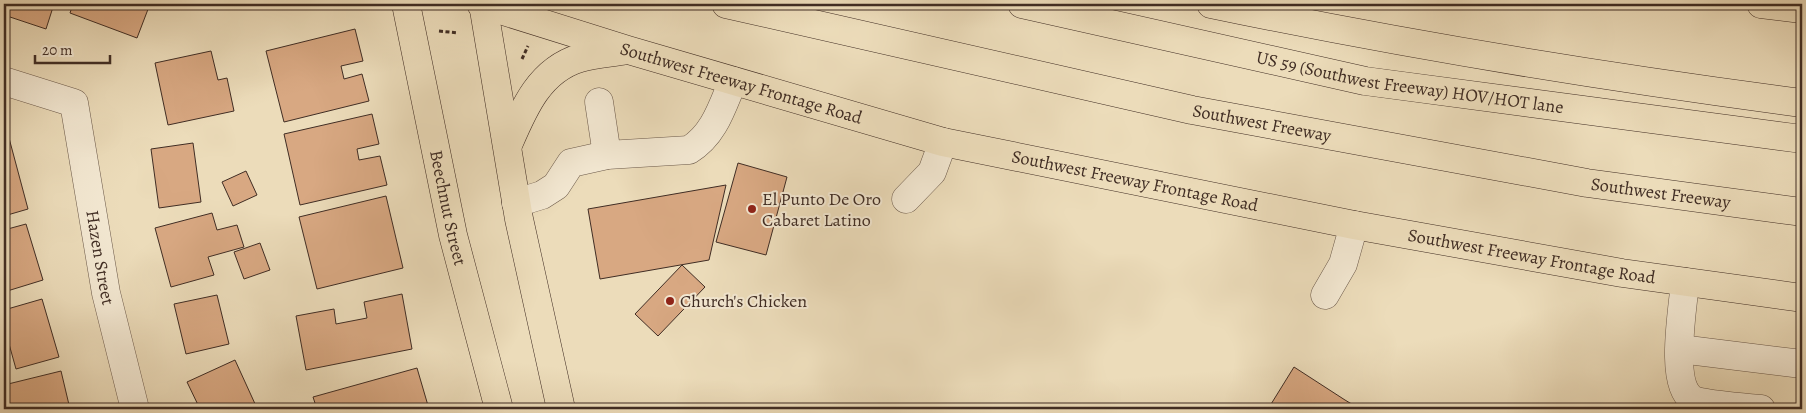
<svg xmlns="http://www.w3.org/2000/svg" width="1806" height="413" viewBox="0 0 1806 413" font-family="Alegreya,serif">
<rect width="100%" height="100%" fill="#ecdcba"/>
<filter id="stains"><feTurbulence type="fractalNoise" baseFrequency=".004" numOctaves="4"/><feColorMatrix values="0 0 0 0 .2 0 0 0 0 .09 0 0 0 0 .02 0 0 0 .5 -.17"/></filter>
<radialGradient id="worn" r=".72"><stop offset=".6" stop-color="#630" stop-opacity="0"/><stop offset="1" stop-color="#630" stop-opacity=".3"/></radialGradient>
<g fill="#d8a882" stroke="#402d24">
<path d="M4,4H54L46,29L4,15Z"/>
<path d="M73,4H150L137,38L70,13Z"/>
<path d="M355,29L363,61L341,66L344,79L362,74L369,101L284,122L266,51Z"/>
<path d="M211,51L218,80L227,78L234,111L168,125L155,63Z"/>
<path d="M372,114L379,144L357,149L359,160L380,156L387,185L300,205L284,134Z"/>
<path d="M9,138L28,209L4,216V140Z"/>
<path d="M193,143L201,202L159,208L151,149Z"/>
<path d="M738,163L787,177L766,255L716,242Z"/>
<path d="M246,171L257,195L233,206L222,182Z"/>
<path d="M726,185L709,260L600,279L588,209Z"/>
<path d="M386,196L403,268L317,289L299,217Z"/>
<path d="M212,213L217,230L237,225L244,247L208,257L214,275L171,287L155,228Z"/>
<path d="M26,224L43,280L4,292V230Z"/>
<path d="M260,243L270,270L244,279L234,252Z"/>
<path d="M682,265L705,287L658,336L635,314Z"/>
<path d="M402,294L412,349L306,370L296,316L334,309L336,324L367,318L364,302Z"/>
<path d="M217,295L229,344L186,354L174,304Z"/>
<path d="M42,299L59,357L16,369L4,326V310Z"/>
<path d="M235,360L256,406L249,409H200L187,382Z"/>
<path d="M1294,367L1345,400L1360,409H1268Z"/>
<path d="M417,368L429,409H317L313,397Z"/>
<path d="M61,371L70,409H28L27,405L9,409L4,385Z"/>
</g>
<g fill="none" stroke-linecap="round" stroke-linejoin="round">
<g stroke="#6b594a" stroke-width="29">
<g id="minor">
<path id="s1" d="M4,81L74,103L106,293L135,409"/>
<path d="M599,102L607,155"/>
<path d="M906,199L932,172L943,142"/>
<path d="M516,203L542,195L556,186L571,163L607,155L689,150C714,135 722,107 733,81"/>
<path d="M1685,282C1683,308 1669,383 1692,399C1699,404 1748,408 1761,409"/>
<path d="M1325,295L1343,264L1354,225"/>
<path d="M1680,349L1802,364"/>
</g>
</g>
<g stroke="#402d24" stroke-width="29">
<g id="major">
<path id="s2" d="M406,4L453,235L499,409"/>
<path id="s3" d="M481,4L628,50L943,142L1354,225L1622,273L1802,298"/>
<path d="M483,4L519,219L561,409"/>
<path d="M1761,4L1802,9"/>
<path d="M508,145C523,110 539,70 580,58C593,54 609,53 622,51"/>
</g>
</g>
<g stroke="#402d24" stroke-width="29">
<g id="highway">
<path id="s4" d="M726,4L1192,110L1587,183L1802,212"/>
<path id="s5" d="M1022,4L1365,81L1802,139"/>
<path d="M1211,4C1407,45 1604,77 1802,103"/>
</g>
</g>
<g stroke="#402d24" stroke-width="3" stroke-dasharray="4 2.5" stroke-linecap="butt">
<path d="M439,31L458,33"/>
<path d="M522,59L528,46"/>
</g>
<use href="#minor" stroke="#f3e8d2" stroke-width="28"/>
<use href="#major" stroke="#ecdcba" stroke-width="28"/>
<use href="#highway" stroke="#ecdcba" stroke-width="28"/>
</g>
<g fill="#8f2418" stroke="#f3e8d2" stroke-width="2">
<circle cx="752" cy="209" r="5"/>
<circle cx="670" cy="301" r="5"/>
</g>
<g text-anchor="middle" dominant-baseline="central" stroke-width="4" stroke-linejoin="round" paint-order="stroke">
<g font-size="18" fill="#402d24" stroke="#f3e8d2">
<text stroke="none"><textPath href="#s5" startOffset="396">US 59 (Southwest Freeway) HOV/HOT lane</textPath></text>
<text stroke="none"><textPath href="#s3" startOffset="272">Southwest Freeway Frontage Road</textPath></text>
<text stroke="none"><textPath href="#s4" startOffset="549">Southwest Freeway</textPath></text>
<text stroke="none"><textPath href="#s3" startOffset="678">Southwest Freeway Frontage Road</textPath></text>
<text stroke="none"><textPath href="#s4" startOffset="954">Southwest Freeway</textPath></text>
<text stroke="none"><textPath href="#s2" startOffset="208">Beechnut Street</textPath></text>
<text stroke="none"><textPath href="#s3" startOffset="1082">Southwest Freeway Frontage Road</textPath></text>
<text stroke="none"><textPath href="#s1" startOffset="230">Hazen Street</textPath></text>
</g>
<g font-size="18" fill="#402d24" stroke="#f3e8d2" text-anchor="start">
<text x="762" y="199">El Punto De Oro<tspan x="762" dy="21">Cabaret Latino</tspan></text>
<text x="680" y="301">Church's Chicken</text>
</g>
</g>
<rect width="1806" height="413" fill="none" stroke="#ecdcba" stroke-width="20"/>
<rect x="5" y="5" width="1796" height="403" fill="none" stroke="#402d24" stroke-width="2.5"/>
<rect x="10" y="10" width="1786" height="393" fill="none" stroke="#402d24"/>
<path d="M35 55v8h75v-8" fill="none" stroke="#402d24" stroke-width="2.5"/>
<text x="42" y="55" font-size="15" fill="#402d24" stroke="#f3e8d2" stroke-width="4" paint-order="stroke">20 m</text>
<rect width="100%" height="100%" filter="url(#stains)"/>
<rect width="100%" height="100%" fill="url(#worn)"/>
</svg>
